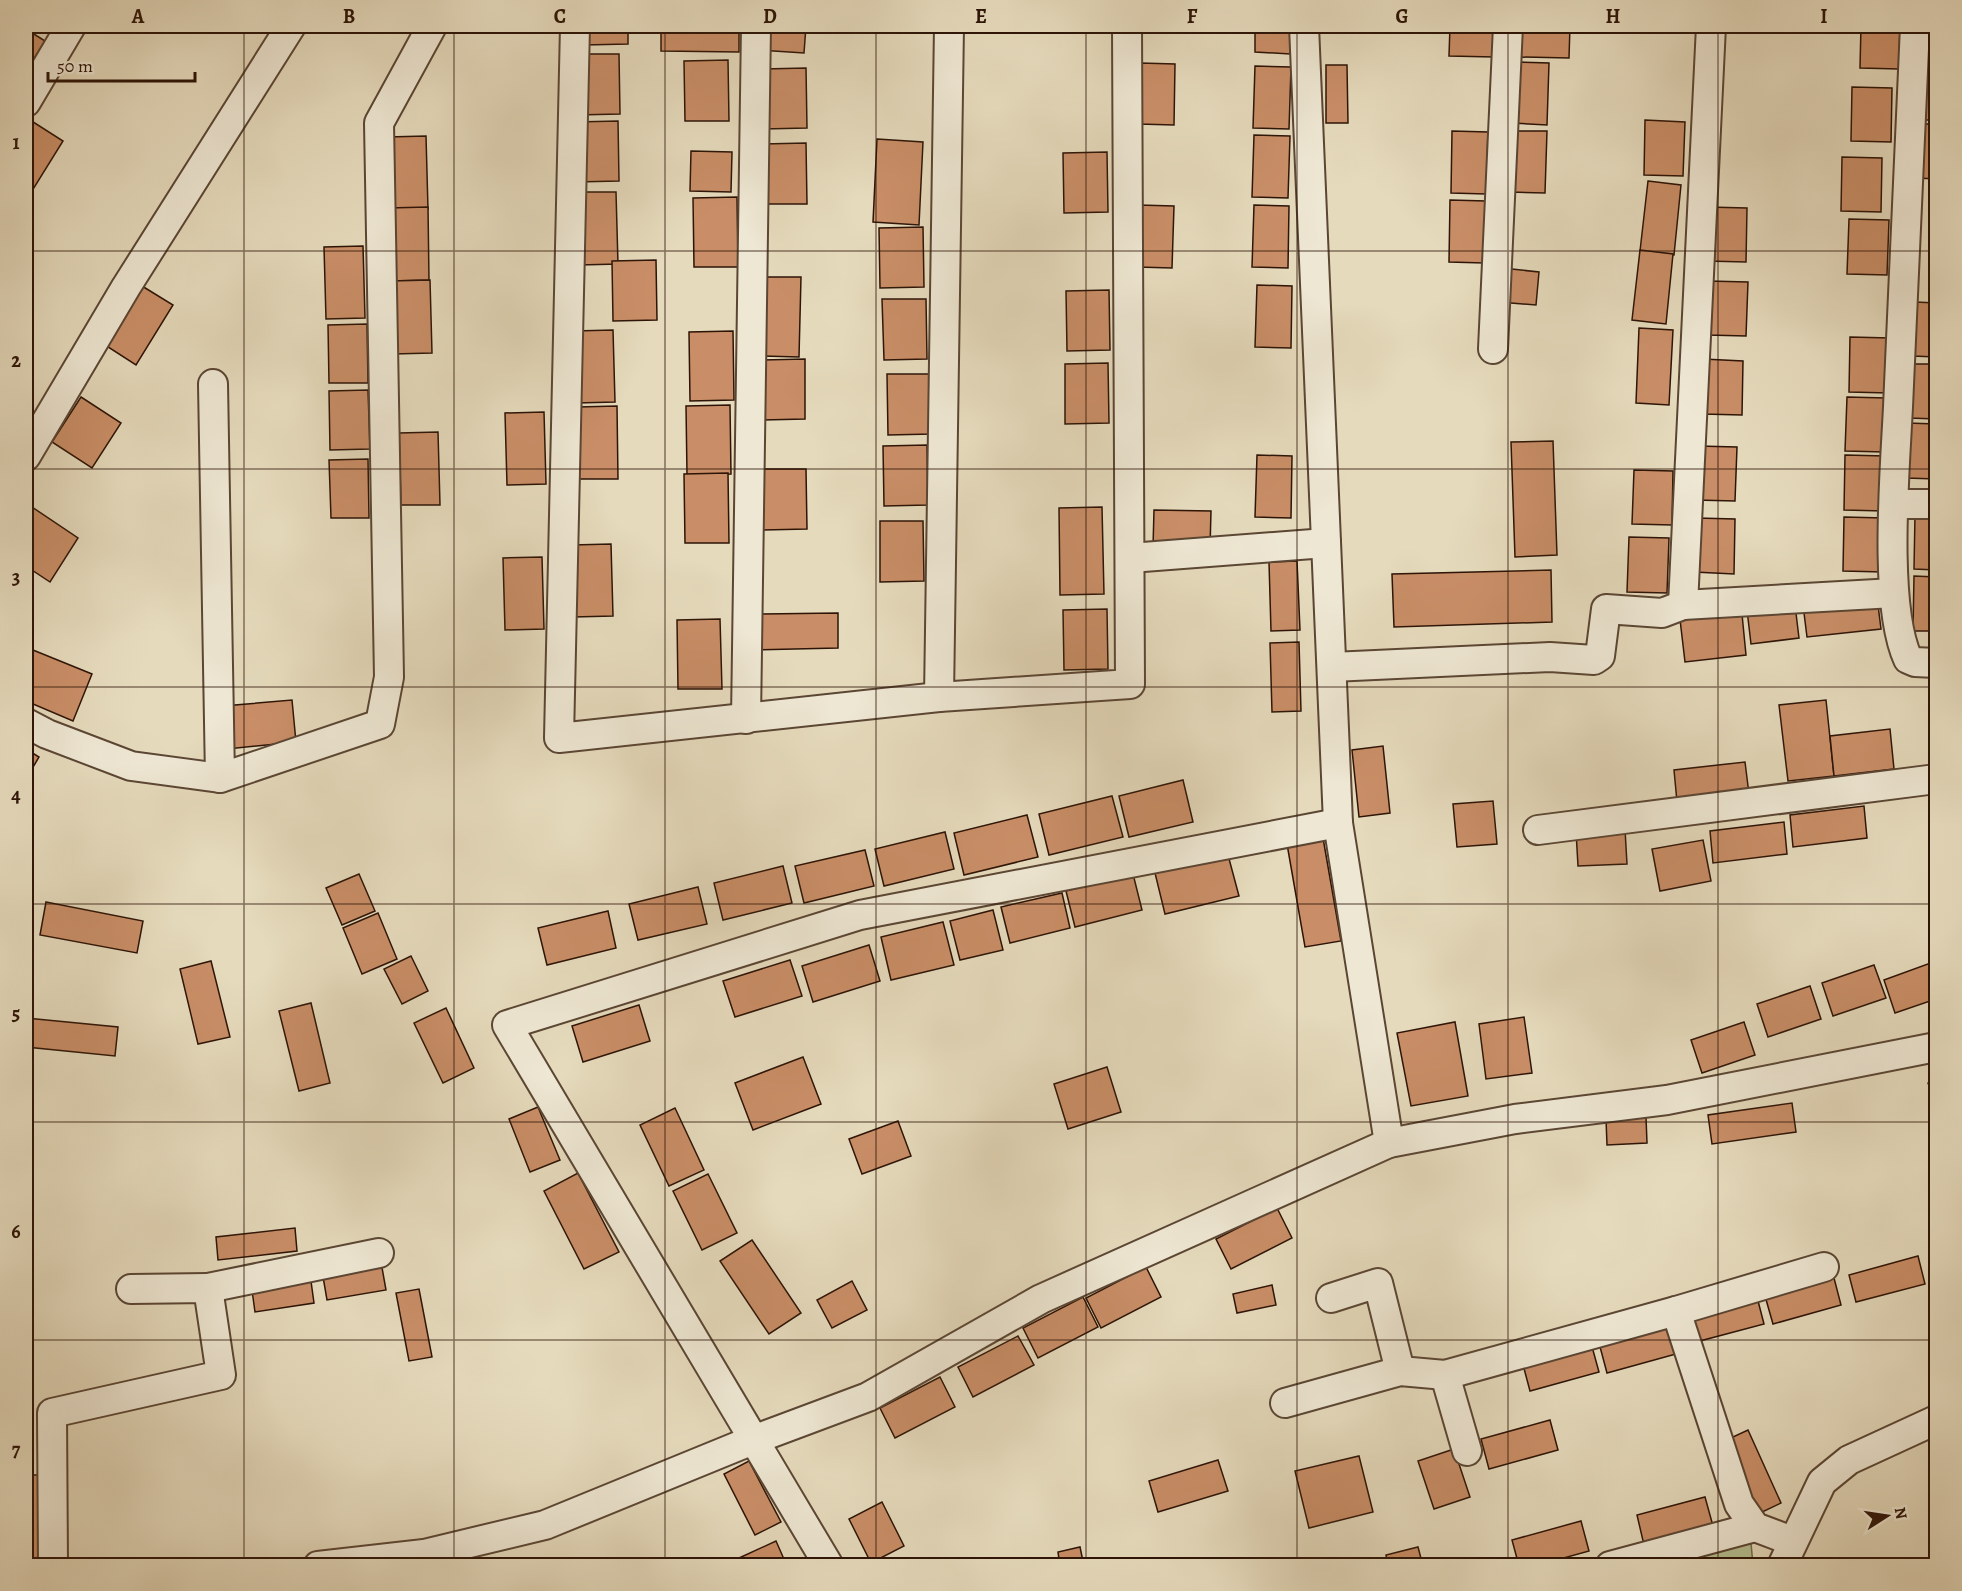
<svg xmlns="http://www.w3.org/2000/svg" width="1962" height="1591" viewBox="0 0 1962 1591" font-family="Alegreya,serif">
<rect width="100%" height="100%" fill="#e5dabc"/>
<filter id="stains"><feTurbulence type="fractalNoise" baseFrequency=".00333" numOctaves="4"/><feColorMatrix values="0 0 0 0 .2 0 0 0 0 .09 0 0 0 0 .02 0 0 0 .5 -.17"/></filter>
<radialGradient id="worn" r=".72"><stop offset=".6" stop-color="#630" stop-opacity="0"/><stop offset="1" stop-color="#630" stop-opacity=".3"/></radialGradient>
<path fill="#b5c091" stroke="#716a4c" stroke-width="1.5" d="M1751,1543L1753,1565L1636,1566L1679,1552Z"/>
<g fill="#c98e67" stroke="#2d1407" stroke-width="1.5">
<path d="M584,26H628V44L584,45Z"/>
<path d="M661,26H739V52L661,51Z"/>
<path d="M760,26H806L804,53L759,50Z"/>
<path d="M1148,26H1217V27L1148,29Z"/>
<path d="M1255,26H1291L1290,54L1255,52Z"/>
<path d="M1450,26H1495L1494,57L1449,56Z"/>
<path d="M1519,26H1570L1569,58L1518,57Z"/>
<path d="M1861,26H1900L1899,69L1860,68Z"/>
<path d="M1923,26H1936V60H1922Z"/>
<path d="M26,29L45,41L26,72Z"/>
<path d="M575,54H619L620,114L576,115Z"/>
<path d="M728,60L729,121H685L684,61Z"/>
<path d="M1513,62L1549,63L1547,125L1512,123Z"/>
<path d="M1140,63L1175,64L1174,125L1138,124Z"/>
<path d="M1326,65H1347L1348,123H1326Z"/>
<path d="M1920,65L1936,66V120H1919Z"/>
<path d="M1255,66L1291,67L1289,129L1253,128Z"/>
<path d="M806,68L807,128L763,129V69Z"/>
<path d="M1852,87L1892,88L1891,142L1851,141Z"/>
<path d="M30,120L63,141L27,199L26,127Z"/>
<path d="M1645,120L1685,122L1683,176L1644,175Z"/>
<path d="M618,121L619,181L575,182V122Z"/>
<path d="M1919,124H1936V179L1918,178Z"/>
<path d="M1452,131L1488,132L1486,194L1451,193Z"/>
<path d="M1511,131H1547L1545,193L1510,192Z"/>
<path d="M1254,135L1290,136L1288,198L1252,197Z"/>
<path d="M426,136L428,209L389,210L387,137Z"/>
<path d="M877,139L923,142L919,225L873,222Z"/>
<path d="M806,143L807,204H764L763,144Z"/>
<path d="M691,151L732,152L731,192L690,191Z"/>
<path d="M1107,152L1108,212L1064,213L1063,153Z"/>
<path d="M1842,157L1882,158L1881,212L1841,211Z"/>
<path d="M1648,181L1681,185L1674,255L1640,251Z"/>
<path d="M577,192H616L618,264L579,265Z"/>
<path d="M737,197L738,267H694L693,198Z"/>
<path d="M1450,200L1486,201L1484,263L1449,262Z"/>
<path d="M1138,205L1174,206L1172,268L1137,267Z"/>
<path d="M1254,205L1289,206L1288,268L1252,267Z"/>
<path d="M428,207L429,280L390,281L388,208Z"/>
<path d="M1707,207L1747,208L1746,262L1706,261Z"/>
<path d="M1849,219L1889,220L1887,275L1847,274Z"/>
<path d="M923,227L924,287L880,288L879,228Z"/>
<path d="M363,246L365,318L326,319L324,247Z"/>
<path d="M1640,250L1673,254L1666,324L1632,320Z"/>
<path d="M656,260L657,320L613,321L612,261Z"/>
<path d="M1502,268L1539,272L1536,305L1499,302Z"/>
<path d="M760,277H801L799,357L759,356Z"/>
<path d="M430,280L432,353L393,354L391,281Z"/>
<path d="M1708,281L1748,282L1746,336L1707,335Z"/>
<path d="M1257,285L1292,286L1291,348L1255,347Z"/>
<path d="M142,286L173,305L136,365L105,345Z"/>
<path d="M1109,290L1110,350L1067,351L1066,291Z"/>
<path d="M882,299H926L927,359L884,360Z"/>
<path d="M1915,302L1936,303V357L1913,356Z"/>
<path d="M367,324L368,383H329L328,325Z"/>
<path d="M1639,328L1673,330L1669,405L1636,403Z"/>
<path d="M613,330L615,402L576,403L574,331Z"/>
<path d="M733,331L734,400L690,401L689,332Z"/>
<path d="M1850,337L1890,338L1889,393L1849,392Z"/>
<path d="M805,359V419L762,420L761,360Z"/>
<path d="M1703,359L1743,361L1742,415L1702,414Z"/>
<path d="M1108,363L1109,423L1065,424V364Z"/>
<path d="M1911,364H1936V419L1910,418Z"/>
<path d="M887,374H931L932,434L888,435Z"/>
<path d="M368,390L370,449L330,450L329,391Z"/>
<path d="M81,397L121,423L92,468L52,442Z"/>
<path d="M1847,397L1886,398L1885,452L1845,451Z"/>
<path d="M730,405L731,474L687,475L686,406Z"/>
<path d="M617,406L618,479H579L578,407Z"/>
<path d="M544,412L546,484L507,485L505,413Z"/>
<path d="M1907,423L1936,424V479L1906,478Z"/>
<path d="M438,432L440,505H401L399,433Z"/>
<path d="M1553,441L1557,555L1515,557L1511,442Z"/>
<path d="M927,445L928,505L884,506L883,446Z"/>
<path d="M1697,446L1737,447L1735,501L1695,500Z"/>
<path d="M1257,455L1292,456L1291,518L1255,517Z"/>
<path d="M1845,455L1885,456L1884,511L1844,510Z"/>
<path d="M368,459L369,518H331L329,460Z"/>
<path d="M762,469H806L807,529L763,530Z"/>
<path d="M1634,470L1673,471L1672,525L1632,524Z"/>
<path d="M728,473L729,543H685L684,474Z"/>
<path d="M26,503L78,538L50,582L26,566Z"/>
<path d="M1102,507L1104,594L1060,595L1059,508Z"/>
<path d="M1154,510L1211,511L1210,548L1153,547Z"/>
<path d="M1915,515H1936V570L1914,569Z"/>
<path d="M1844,517L1884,518L1883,572L1843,571Z"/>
<path d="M1696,518L1735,519L1734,574L1694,572Z"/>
<path d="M880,521H923L924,581L880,582Z"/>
<path d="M1629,537L1669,538L1667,593L1627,592Z"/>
<path d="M611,544L613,616L573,617L572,545Z"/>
<path d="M542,557L544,629L505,630L503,558Z"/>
<path d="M1297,561L1300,630L1271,631L1269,562Z"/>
<path d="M1551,570L1552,622L1394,627L1392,574Z"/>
<path d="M1914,576L1936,577V631H1913Z"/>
<path d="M1877,597L1881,629L1807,637L1803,605Z"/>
<path d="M1741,604L1746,655L1685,662L1679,611Z"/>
<path d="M1795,605L1799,638L1751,644L1747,610Z"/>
<path d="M1107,609L1108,669L1064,670L1063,610Z"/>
<path d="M838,613V648L754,650L753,614Z"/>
<path d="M720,619L722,689H678L677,620Z"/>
<path d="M1299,642L1301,711L1272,712L1270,643Z"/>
<path d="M28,648L92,674L73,721L26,701Z"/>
<path d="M292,700L296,742L227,749L223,706Z"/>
<path d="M1826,700L1834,776L1788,781L1779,705Z"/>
<path d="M1890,729L1894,769L1834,776L1830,736Z"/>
<path d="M1383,746L1390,813L1359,817L1352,750Z"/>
<path d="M26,749L39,757L26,779Z"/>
<path d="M1745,762L1749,794L1677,802L1674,770Z"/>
<path d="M1183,780L1193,822L1129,837L1119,796Z"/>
<path d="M1112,796L1123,837L1049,855L1039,814Z"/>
<path d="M1493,801L1497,844L1457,847L1453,804Z"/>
<path d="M1864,806L1867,838L1793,847L1790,815Z"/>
<path d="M1027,815L1038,857L964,875L954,833Z"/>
<path d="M1784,822L1787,854L1713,863L1710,831Z"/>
<path d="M1625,829L1627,864L1578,866L1576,831Z"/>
<path d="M945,832L954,869L884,886L875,849Z"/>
<path d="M1323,838L1341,941L1305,947L1287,844Z"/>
<path d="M1703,840L1711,881L1660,891L1652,849Z"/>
<path d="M865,850L874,886L804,903L795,866Z"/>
<path d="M1228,855L1239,896L1165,914L1155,873Z"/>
<path d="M783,866L792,903L723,920L714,883Z"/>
<path d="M359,874L375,911L342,925L326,888Z"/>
<path d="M1133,874L1142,910L1075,927L1066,891Z"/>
<path d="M698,887L707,924L638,940L629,904Z"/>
<path d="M1062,893L1070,928L1010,943L1001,907Z"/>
<path d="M46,902L143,921L137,953L40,935Z"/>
<path d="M993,910L1003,950L960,960L950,921Z"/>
<path d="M608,911L616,948L547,965L538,928Z"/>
<path d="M378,913L397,959L362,974L343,928Z"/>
<path d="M943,922L954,965L891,980L881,937Z"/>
<path d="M869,945L880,981L813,1002L802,966Z"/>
<path d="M411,956L428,991L402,1004L384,969Z"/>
<path d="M790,960L802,996L735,1017L723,981Z"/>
<path d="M211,961L230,1037L198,1044L180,969Z"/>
<path d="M1936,961V999L1895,1013L1884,980Z"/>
<path d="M1874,965L1886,998L1833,1016L1822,983Z"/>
<path d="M1810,986L1821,1019L1768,1037L1757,1004Z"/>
<path d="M311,1003L330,1083L299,1091L279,1011Z"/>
<path d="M639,1005L650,1041L583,1062L572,1026Z"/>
<path d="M446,1008L474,1068L443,1083L414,1023Z"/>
<path d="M1524,1017L1532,1073L1486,1079L1479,1024Z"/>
<path d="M26,1018L118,1027L115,1056L26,1047Z"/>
<path d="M1455,1022L1468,1096L1411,1106L1397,1033Z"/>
<path d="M1744,1022L1755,1055L1702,1073L1691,1040Z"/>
<path d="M803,1057L821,1104L753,1130L735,1083Z"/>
<path d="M1107,1067L1121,1112L1068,1129L1054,1084Z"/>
<path d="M1936,1079V1102L1928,1083Z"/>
<path d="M1792,1103L1796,1132L1712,1144L1708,1115Z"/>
<path d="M538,1107L560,1160L530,1172L509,1119Z"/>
<path d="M675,1108L704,1170L669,1186L640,1125Z"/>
<path d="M1646,1117L1647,1143L1607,1145L1606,1119Z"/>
<path d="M898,1121L911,1156L862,1174L849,1139Z"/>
<path d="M578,1173L619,1252L584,1269L544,1191Z"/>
<path d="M708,1174L737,1233L702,1250L673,1191Z"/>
<path d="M1277,1208L1292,1238L1231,1269L1216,1239Z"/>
<path d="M295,1228L297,1251L218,1260L216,1237Z"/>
<path d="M752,1240L801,1313L769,1334L720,1261Z"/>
<path d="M1918,1256L1925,1284L1856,1302L1849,1275Z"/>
<path d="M381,1262L386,1290L327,1300L322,1271Z"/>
<path d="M1146,1267L1161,1297L1101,1328L1086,1298Z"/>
<path d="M310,1274L314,1303L255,1312L251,1283Z"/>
<path d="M1834,1278L1841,1305L1773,1324L1765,1296Z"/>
<path d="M852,1281L867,1310L832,1328L817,1300Z"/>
<path d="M1272,1285L1276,1305L1237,1313L1233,1294Z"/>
<path d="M419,1289L432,1357L409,1361L396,1293Z"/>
<path d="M1083,1297L1098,1327L1038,1358L1023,1328Z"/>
<path d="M1757,1297L1764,1324L1696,1342L1688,1315Z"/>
<path d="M1668,1324L1676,1354L1607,1373L1599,1343Z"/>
<path d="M1018,1336L1034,1365L973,1397L958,1367Z"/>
<path d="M1591,1343L1599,1372L1530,1391L1522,1361Z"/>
<path d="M940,1377L955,1407L895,1438L880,1408Z"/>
<path d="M1550,1420L1558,1450L1489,1469L1481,1439Z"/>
<path d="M1748,1430L1781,1503L1756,1515L1722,1442Z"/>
<path d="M1454,1449L1470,1497L1434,1509L1418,1461Z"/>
<path d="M1359,1456L1373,1512L1309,1528L1295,1471Z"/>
<path d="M1218,1460L1228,1491L1158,1512L1149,1481Z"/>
<path d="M749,1461L781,1522L755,1535L724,1474Z"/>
<path d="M26,1475H44L43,1562L26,1561Z"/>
<path d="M1705,1497L1713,1526L1644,1545L1637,1515Z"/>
<path d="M882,1502L904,1546L871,1563L849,1519Z"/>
<path d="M1581,1521L1589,1551L1535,1566H1519L1512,1540Z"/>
<path d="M776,1541L787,1566H740L737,1559Z"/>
<path d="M1080,1547L1084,1566H1060L1058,1552Z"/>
<path d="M1418,1547L1423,1566H1388L1386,1555Z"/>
</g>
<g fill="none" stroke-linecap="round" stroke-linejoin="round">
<g stroke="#5b4634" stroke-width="32">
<g id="minor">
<path d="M575,26L559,738L939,697"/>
<path d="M949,26L939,697L1130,684L1127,26"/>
<path d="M1304,26L1338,823L1389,1143"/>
<path d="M1711,26L1683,605L1894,593"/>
<path d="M1915,26C1909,153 1904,280 1898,407C1895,469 1883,605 1908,659L1915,662L1936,663"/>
<path d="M26,102L71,26"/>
<path d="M1493,349L1508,26"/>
<path d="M213,384L220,778L380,724L389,677L379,123L432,26"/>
<path d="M26,456L126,287L291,26"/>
<path d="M1895,504H1936"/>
<path d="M1130,558L1326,543"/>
<path d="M1332,667L1550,657L1594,660L1600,656L1606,609L1662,613L1683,605"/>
<path d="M746,719L756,26"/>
<path d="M26,723L47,734L131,766L220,778"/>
<path d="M1538,830L1936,779"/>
<path d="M208,1288L379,1253"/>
<path d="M1331,1298L1378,1283L1400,1371"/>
<path d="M1285,1403L1400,1371L1445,1375"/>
<path d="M1467,1451L1445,1375L1676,1311"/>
<path d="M1792,1541L1755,1527L1739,1504L1676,1311L1824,1267"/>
<path d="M53,1566L52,1413L221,1375L208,1288L131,1289"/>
<path d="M318,1566L424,1554L545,1525L753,1440L868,1397L1041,1299L1389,1143L1515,1119L1667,1100L1936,1047"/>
<path d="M829,1566L507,1025L860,915L1338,823"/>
<path d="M1610,1566L1755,1527"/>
<path d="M1782,1566L1822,1482L1849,1460L1936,1420"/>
</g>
</g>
<use href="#minor" stroke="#eee7d3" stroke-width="28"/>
</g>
<path fill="none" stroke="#2d1407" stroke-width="1.5" stroke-opacity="0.55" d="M244,26V1566M454,26V1566M665,26V1566M876,26V1566M1086,26V1566M1297,26V1566M1508,26V1566M1718,26V1566M26,251H1936M26,469H1936M26,687H1936M26,904H1936M26,1122H1936M26,1340H1936"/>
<rect width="1962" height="1591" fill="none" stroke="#e5dabc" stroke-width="66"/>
<g transform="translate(1887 1516) rotate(78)" stroke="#eee7d3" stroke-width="4.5" paint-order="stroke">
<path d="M0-4.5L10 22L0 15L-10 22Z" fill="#2d1407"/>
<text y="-9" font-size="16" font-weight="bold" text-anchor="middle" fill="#2d1407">N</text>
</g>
<path d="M48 72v9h147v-9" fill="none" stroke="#2d1407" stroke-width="3"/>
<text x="57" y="72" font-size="18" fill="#2d1407" stroke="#eee7d3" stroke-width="4.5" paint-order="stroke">50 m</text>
<rect x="33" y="33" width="1896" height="1525" fill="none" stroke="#2d1407" stroke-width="2"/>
<g font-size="20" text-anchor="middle" font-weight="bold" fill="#2d1407">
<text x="138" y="23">A</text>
<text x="349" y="23">B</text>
<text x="560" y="23">C</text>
<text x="770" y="23">D</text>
<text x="981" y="23">E</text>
<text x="1192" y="23">F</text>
<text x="1402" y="23">G</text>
<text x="1613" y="23">H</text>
<text x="1824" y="23">I</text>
<text x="16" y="149">1</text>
<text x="16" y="367">2</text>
<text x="16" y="584">3</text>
<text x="16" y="802">4</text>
<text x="16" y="1020">5</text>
<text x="16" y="1238">6</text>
<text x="16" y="1456">7</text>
</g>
<rect width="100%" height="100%" filter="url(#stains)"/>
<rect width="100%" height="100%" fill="url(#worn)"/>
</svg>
